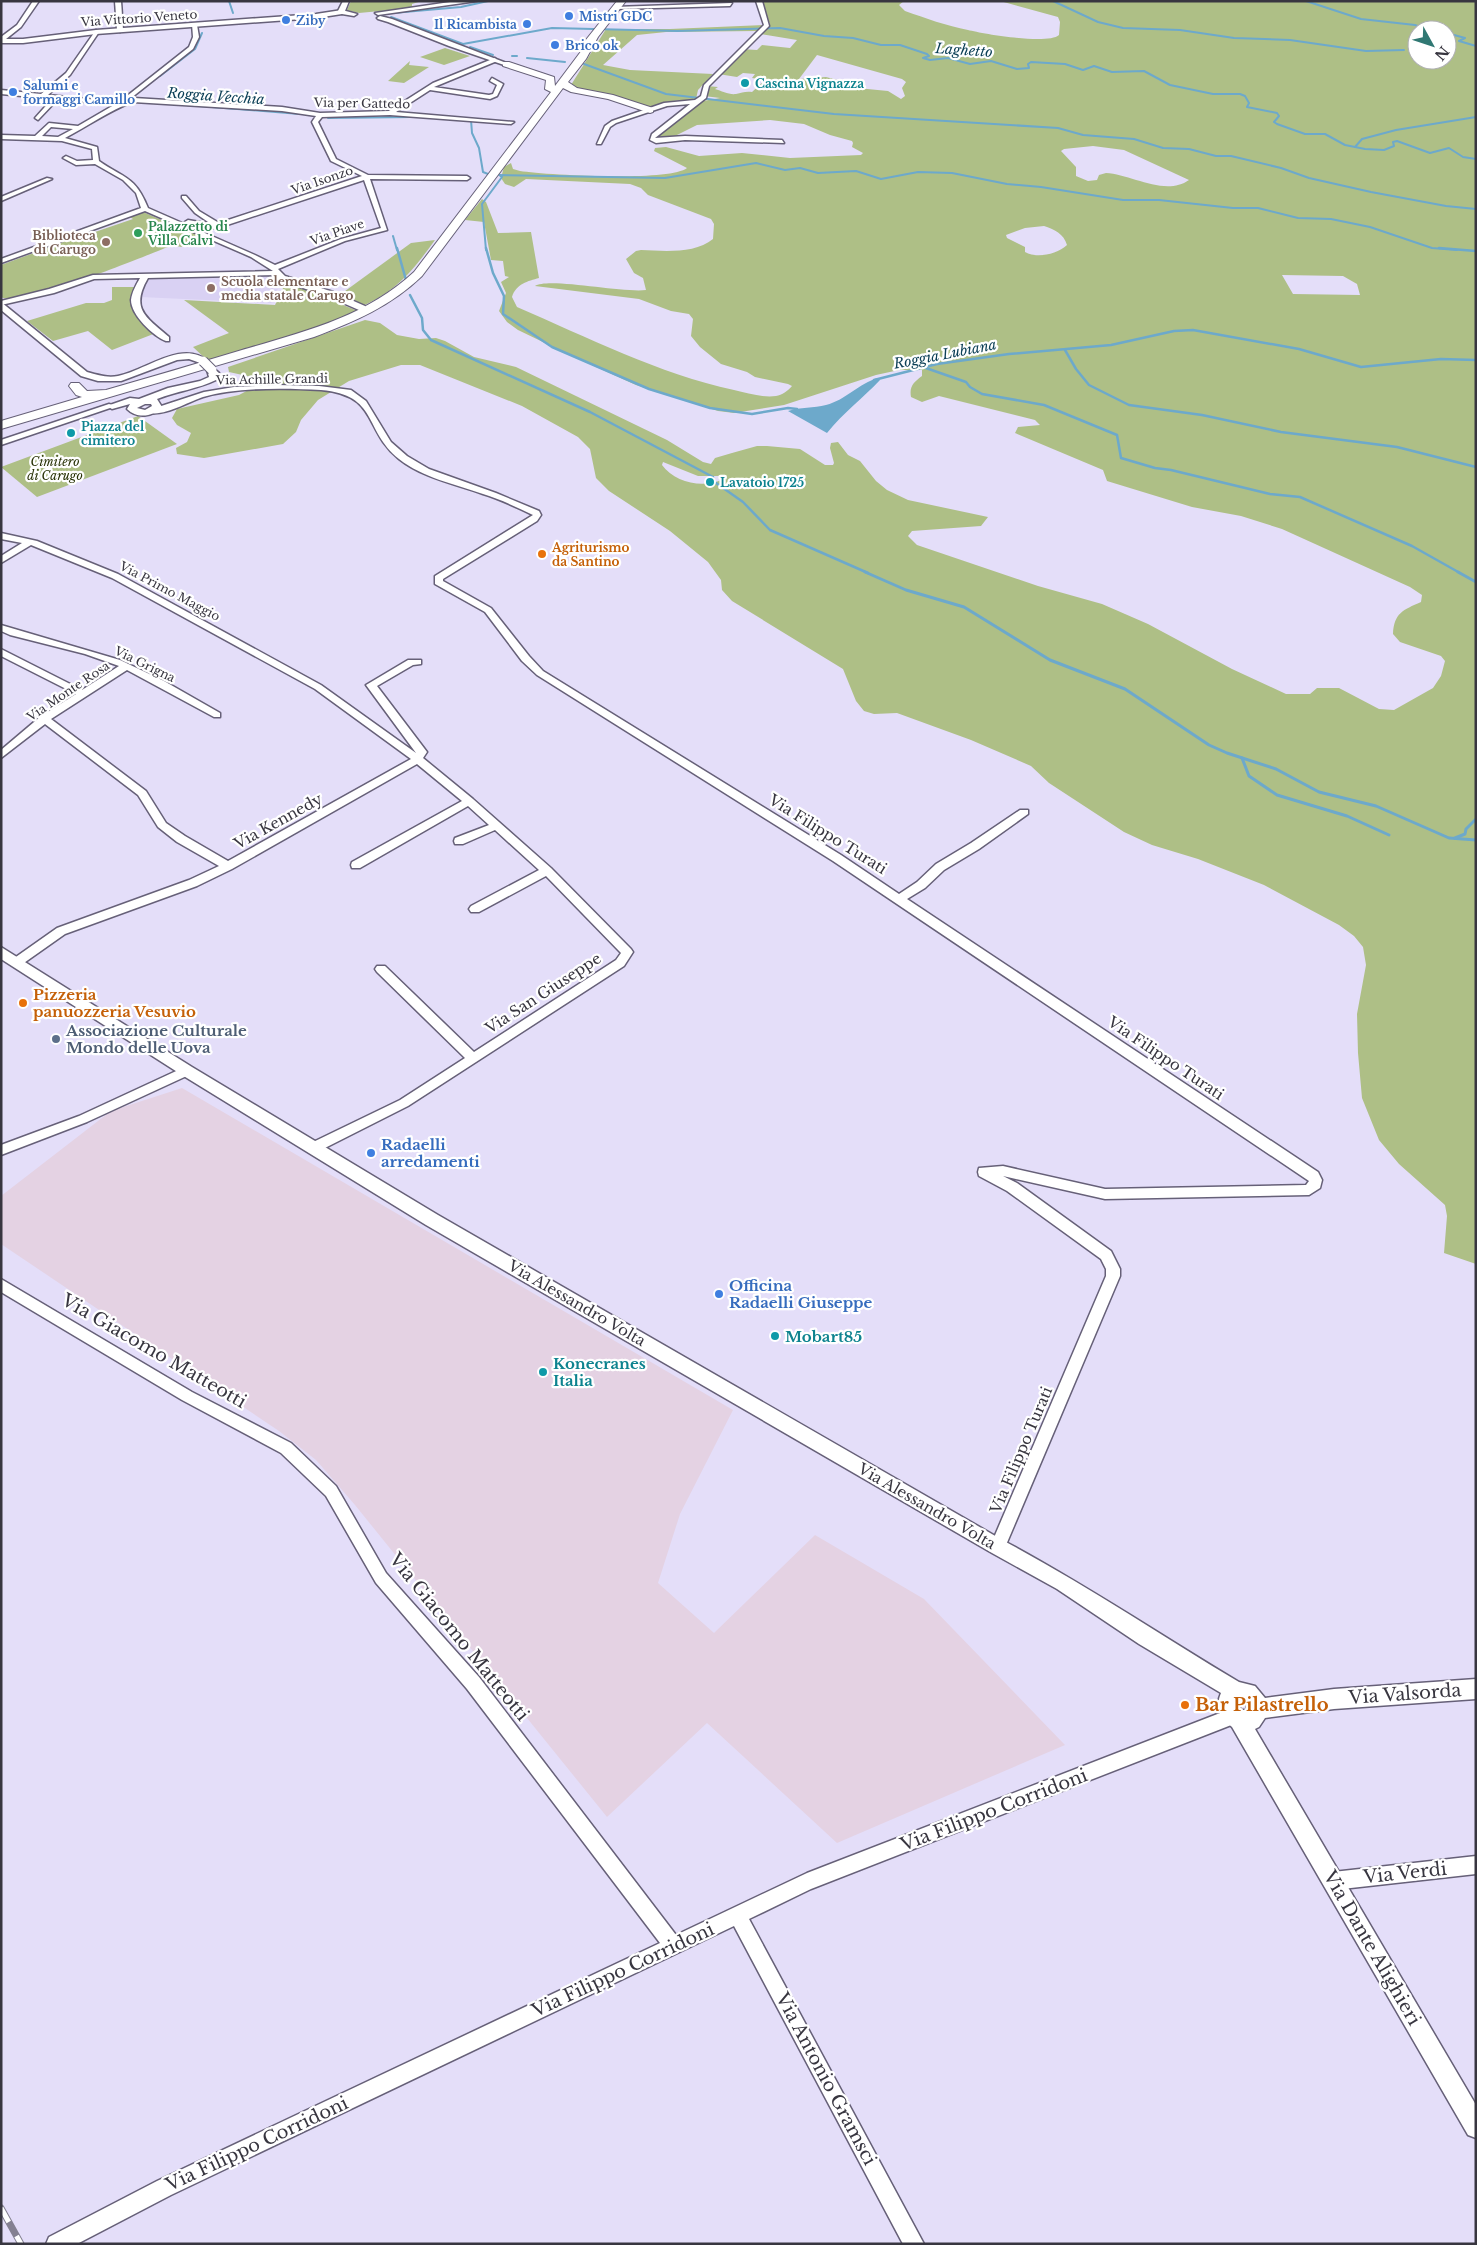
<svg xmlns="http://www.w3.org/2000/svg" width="1477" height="2245" viewBox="0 0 1477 2245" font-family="'Libre Baskerville',serif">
<rect width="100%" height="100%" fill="#e4def9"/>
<path fill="#e4d2e3" d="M182,1088L733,1410L680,1514L658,1583L714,1633L815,1535L924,1599L1065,1745L837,1843L707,1723L607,1817L355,1505L316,1460L279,1431L1,1244V1196L111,1111Z"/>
<path fill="#d9d1f3" d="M233,275L273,277L281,280L273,303L140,297L148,278Z"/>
<g fill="#aebf86" fill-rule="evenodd">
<path d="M351,1H422L412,4V8L359,13L347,10Z"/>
<path d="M760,1H904L899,5L905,11C925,18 947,26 968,30C984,34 1048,45 1059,35L1060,22L1058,17L1000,1H1476V1264L1444,1253L1447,1216L1445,1205L1399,1164L1379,1140L1362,1098L1358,1053L1357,1014L1366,965L1363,947L1354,936L1339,925L1264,885L1198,859L1152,845L1124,832L1049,783L1031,766L971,740L897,713L874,714L864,711L856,701L843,669L732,601L722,590L721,580L708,562L670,531L609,491L596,478L590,449L578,437L522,406L420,365H401L349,381L318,400L301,420L296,432L283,444L204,458L177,454L176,448L187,442L191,433L177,425L172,418L177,409L239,395L258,385L256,378L229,372L228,367L365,320L380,323L397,335L419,339L436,338L445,341L474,357L516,367L667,440L703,462L711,464L715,458L732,453L757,446H767L800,449L825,465H833L834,463L830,448L831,443L838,442L848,455L860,461L876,481L887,490L908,500L988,517L981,526L912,531L908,536L917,545L1038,586L1102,604L1148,624L1232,669L1286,694H1310L1317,688H1339L1379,709L1394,710L1433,688L1441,676L1445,661L1441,656L1400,642L1393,634C1394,613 1403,610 1421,602L1422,595L1410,587L1282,529L1241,516L1192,507L1107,481L1103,470L1015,433L1018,427L1040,425L1035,420L939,396L922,402L911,397C909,386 914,382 922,376V370H899L876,375L784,405L734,413L718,411L636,385L572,356L518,330L507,322L499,311L506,293L501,282L509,277L505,276L503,261L491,260L484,222L465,220L482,199L486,202L498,233L531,232L539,278C528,281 516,284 512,297L517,307C587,337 659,374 734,390C747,393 763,398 776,396C782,395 788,391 792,386L788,384L755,377L747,372L721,364L700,347L691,336L693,319L689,314L671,311L639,299L535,286C548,277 622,293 646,290L643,278L634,273L626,259L636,251L641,250C664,251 695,254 713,239L714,224L711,219L648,195L641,188L630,184L526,179L514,187L505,184L501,178L504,167L511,163L513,169L520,171C546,175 669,182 687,168L654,151L655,148L666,147L699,156L742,153L790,158L861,155L863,153L852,147L853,143L852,141L830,135L804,124L770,120L697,125L671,138H658V135L703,101L720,98L704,96L706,86L718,87L715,89C722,91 729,95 736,94C742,93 745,91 752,92L765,80L752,78L755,74L743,73L737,77L718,74L741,49L757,50L762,45L790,48L797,40L760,34L770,24ZM1417,30H1447V60H1417ZM817,55L902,79L906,82L902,88L905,96L901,99L888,91L857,88L841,81L826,77L799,79ZM1093,146L1124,150L1189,180C1165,197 1131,174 1106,173L1099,175L1097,180L1088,181L1076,176V167L1061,151L1064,149ZM1044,226C1054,229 1064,234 1067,245C1057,254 1037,259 1025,252V247L1007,238L1006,235L1025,228ZM1282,275L1343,276L1357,284L1360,295L1293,294ZM663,462L698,476H720L723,479C704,489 675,483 662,465Z"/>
<path d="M767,25L757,31L666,32L637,35L603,65L630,70L713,74L698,90L696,99L694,100L670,101L649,108L577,89L571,85L606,29H670Z"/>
<path d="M445,48L470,56L444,65L420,57Z"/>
<path d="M410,61L409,65L429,67L404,83L388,81Z"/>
<path d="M143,212L180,228L176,231L178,233L189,231L204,238L181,247L173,245C147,255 21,308 1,297V265L39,251L38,250C51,245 79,231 92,233L133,219L130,217Z"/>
<path d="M435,240C414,269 396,292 362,306L341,297V294L411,243Z"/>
<path d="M286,282L358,311L343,319L209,362L193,347L229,333L184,300L275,305Z"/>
<path d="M112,287H136L130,299L135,314L156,333L112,350L88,331L53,341L27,321L86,303H104L112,300Z"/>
<path d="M138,416L177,444L37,497L1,467Z"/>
</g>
<path fill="#6da9cb" d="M878,378L880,380C863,398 843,413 827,433L788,411C800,407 814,408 826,405C846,400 859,383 878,378Z"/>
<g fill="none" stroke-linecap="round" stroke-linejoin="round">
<g stroke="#6da9cb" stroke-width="2">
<path d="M229,1L233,13"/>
<path d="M1053,1L1098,22L1123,28L1180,30L1234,38L1290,40L1366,51L1404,50"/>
<path d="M1306,1L1361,19L1415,25L1429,30"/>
<path d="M393,13L461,7L488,1"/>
<path d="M391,17L463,44L552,28L677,31L780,28L824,36L853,38L881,45H900L927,54L929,56L923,58L930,60L948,58L970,64L991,61L1017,69L1029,68L1028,64L1031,62L1065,64L1083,70L1094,66L1112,72L1144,71L1170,85L1213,94H1240L1245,96L1249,103L1247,107L1277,113L1279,116L1274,122L1277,124L1305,134H1325L1345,145L1365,149L1384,150L1394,146L1393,142L1397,141L1430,153L1449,148L1463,157L1476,159"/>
<path d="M211,23L219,21"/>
<path d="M1447,33L1465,38L1459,41L1476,46"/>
<path d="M470,47L493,55"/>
<path d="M512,56H517"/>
<path d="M527,58L565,62"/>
<path d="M584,64L666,94L834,114L1058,128L1083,135L1134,139L1163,148L1189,149L1216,156H1231L1281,168L1309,178L1371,192L1446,206L1476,209"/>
<path d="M160,76L195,49L202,33"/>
<path d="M174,104L300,114"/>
<path d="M328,118L412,117"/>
<path d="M469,120H471L472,133L479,148L483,172L488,174"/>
<path d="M1355,147L1362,139L1396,130L1476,117"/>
<path d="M393,236L397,250"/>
<path d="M486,250L482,204L502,177L499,175L665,178L756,163L785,170L800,168L818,173L856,171L881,179L918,172L952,173L1007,184L1041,187L1123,200H1159L1233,208H1258L1298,218L1331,219L1370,227L1432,248L1457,250"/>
</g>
<g stroke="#6da9cb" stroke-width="2.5">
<path d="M397,248L406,280"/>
<path d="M486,248L493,273L504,296L503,314L552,347L649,389L710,408L752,414L788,408L797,409"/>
<path d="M1439,248L1476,251"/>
<path d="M410,295L422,318L423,330L431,340L590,412L713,477"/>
<path d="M1065,350L1076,369L1089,385L1129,405L1202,415L1281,432L1397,447L1476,467"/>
<path d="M923,367L966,382L970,387L982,394L1044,405L1117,435L1121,458L1155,468L1171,470L1270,494L1300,497L1412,546L1460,573"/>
<path d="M874,380L937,364L1009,354L1111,345L1174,331L1193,330L1299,349L1361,367L1441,359L1476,360"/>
<path d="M716,483L743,502L770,530L868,573"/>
</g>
<g stroke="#6da9cb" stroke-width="3">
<path d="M865,572L906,590L964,607L1050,660L1125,689L1209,745L1227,753L1276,769L1319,792L1376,806L1449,838L1476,840"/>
<path d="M1458,572L1476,582"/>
<path d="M1242,758L1249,776L1277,795L1347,816L1389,835"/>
<path d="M1455,838L1465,834L1466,829L1476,819"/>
</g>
<g stroke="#666078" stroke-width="3">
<g id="minor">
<path d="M115,1H121L123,30L120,32L117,30Z"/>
<path d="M343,1H349L345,11L337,13Z"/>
<path d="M756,1H762L769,26L709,86L706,98L655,138L685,136L782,140L784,143L685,140L656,143L650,140L652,134L690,104L667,106L616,123L610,127L601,144H597L605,126L612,121L664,103L695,100L701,96L704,85L764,25Z"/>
<path d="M732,3L730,6L617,9L614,7Z"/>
<path d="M192,24L197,25L199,37L193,49L131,98H127V96L189,47L193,37Z"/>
<path d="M96,30L99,32L70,75L48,95L118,102L134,98L282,107L320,113L389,111L433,83L495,58L497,61L434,87L489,95L493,94L497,85L490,81L492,78L503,84L497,96L490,99L430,90L396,112L514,122L511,124L390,115L322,117L318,122L336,159L368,175L467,176L470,178L467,180L370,179L387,230L345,241L278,269L285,276L333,292L365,306V310H359L327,296L279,280L276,275L148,278C130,309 146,317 169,337V341H166C153,336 131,315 131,300C132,292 136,285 140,278L94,279L54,293L1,305V301L49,289L93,275L273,271L251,257L145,211L1,263V259L141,208L136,193L123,180L95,164L76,165L63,158L66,156L77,161L93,160L92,149L62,141L1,139V135L35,136L49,123L78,126L114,105L58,99L38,120L35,118L52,99L1,94V90L41,94L66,73ZM133,102L282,111L316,116L312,122L331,161L362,176L219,223L199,211L186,196H182V198L195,213L211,224L188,220L185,222L186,223L206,229L218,228L364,180L381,228L341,239L275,265L255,255L148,208C135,176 125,179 99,161L97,147L65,138C88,126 110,110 133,102ZM51,127L73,129L58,137L42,136Z"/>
<path d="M47,178L52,179L1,201V197Z"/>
<path d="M277,385L319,386L351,390L366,401L391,442L407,456L429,469L496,493L539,511L541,515L537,521L443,579V581L491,608L529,656L543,671L841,855L899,894L917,882L936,864L971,843L1020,810H1028V814L979,849L944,870L925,888L907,899L1318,1172L1322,1180L1320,1188L1309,1195L1105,1199L1003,1176L1017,1183L1111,1251L1120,1269V1276L1003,1552L998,1554L993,1552L990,1547L1106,1276V1269L1101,1259L1007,1191L979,1176L978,1172L979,1168L1003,1166L1105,1189L1306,1185L1309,1181L833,861L537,675L522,661L485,612L435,584V576L533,515C516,507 500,499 483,494C455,484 423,478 399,459C363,430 379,395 321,390C286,388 237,387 203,397C190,401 158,420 146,411L204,392L234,387Z"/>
<path d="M109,404L116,406L1,445V440Z"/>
<path d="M1,533L37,541L118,574L321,685L416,753L366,685L408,660H421V664L413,665L377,686L427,752L423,758L473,799L551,868L631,949L633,952L624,966L408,1106L317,1152H309L307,1148L309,1144L400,1100L465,1058L377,972L375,969L377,966H385L474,1052L616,960L621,953L546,876L479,912H471L469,909L471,906L539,870L495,830L463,844H455L454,841L455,838L489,825L468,806L360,868H352L351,865L352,862L462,801L417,764L232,869L197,886L65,934L21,965H13L11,962L13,959L57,928L189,880L219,866L177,842L158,827L138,795L45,724L1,758V750L40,717L76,694L1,656V649L82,690L119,666L85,654L10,635L1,631V625L120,660L164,681L220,713V717H214L127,670L51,719L146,791L166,823L185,836L228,861L411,759L315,689L112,578L31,545L1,563V556L22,543L1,539Z"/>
<path d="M187,1066L191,1068L193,1071L191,1074L87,1122L1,1155V1145L79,1116Z"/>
<path d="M1,1279L192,1392L291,1443L336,1486L386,1573L479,1677L676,1935L807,1873L1233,1708L1239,1710L1241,1716L1239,1722L811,1889L749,1919L924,2244H903L734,1926L171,2195L77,2244H46L49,2237L157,2181L660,1943L467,1689L376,1583L326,1496L281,1453L182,1400L1,1292Z"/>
<path d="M1476,1856V1874L1333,1890L1327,1887L1324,1881L1327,1875L1333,1872Z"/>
</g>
</g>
<g stroke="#666078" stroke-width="3">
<g id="tertiary">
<path d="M33,1H39L21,27L6,39H23L96,30L316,14L342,10L357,14L354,16L342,14L316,18L96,34L23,43H1V37L17,25Z"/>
<path d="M457,1H477L378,15L375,13Z"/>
<path d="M380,16L392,19L509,64L504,65L449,46L388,22L378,19L377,18Z"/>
<path d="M1,302L87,372C98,375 107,378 118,376C145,371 182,339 208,361L203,364L189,359L177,360L121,381H98L81,376L1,310Z"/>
<path d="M212,367L219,373L216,380C198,389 177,391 157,399L162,407C153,417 137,419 127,409L130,404L112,409L107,406L130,398L139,399L168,388L200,381L209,377L207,370ZM145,404H151L152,406L145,410L137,408Z"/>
<path d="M1,947L192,1067L438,1215L1004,1541C1085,1584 1160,1635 1239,1682L1255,1686L1265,1698L1334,1689L1476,1679V1699L1334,1709L1265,1718L1259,1727L1255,1729L1476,2105V2138L1468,2135L1232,1727C1221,1718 1215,1706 1221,1693L1139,1644L1057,1589L992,1553L426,1225L182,1075L1,959ZM1238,1701L1247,1705V1710H1242L1237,1705Z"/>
</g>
</g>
<g stroke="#666078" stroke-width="2">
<path id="primary" d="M617,1H626L598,37L586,59L568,82L577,88L613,95L653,108V112L650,113L608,99L571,92L563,88L422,276C391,306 354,322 314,337L1,429V421L82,397L76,395L69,386L71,383H79L87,391L106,390C151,377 196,364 242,350C303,332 366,317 414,272L551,92L545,89L546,80L503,66V62H509L554,77L555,86L582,50L579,48L581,46Z"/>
</g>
<use href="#minor" fill="#fff" fill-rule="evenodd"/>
<use href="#tertiary" fill="#fff" fill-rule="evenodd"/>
<use href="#primary" fill="#fff" fill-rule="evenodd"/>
<g stroke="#848091" stroke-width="7">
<path id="rail" d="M1,2208L21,2244"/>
</g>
<use href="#rail" stroke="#fff" stroke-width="5" stroke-dasharray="16" stroke-linecap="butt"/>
<g stroke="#666078" stroke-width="11" stroke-linecap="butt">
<path id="tertiary-bridge" d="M203,361L212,370"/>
</g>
<use href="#tertiary-bridge" stroke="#fff" stroke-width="9"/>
</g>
<g fill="#3f7fe0" stroke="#fff" stroke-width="2">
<circle cx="569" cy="16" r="5"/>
<circle cx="286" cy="20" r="5"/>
<circle cx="527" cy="24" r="5"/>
<circle cx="555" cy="45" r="5"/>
<circle cx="13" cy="92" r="5"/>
<circle cx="371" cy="1153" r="5"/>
<circle cx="719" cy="1294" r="5"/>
</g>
<g fill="#0f9aa8" stroke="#fff" stroke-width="2">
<circle cx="745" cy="83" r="5"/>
<circle cx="71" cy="433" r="5"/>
<circle cx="710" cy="482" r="5"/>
<circle cx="775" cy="1336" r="5"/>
<circle cx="543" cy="1372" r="5"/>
</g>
<circle fill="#2e9e5b" stroke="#fff" stroke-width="2" cx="138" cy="233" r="5"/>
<g fill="#8d6e63" stroke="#fff" stroke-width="2">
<circle cx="106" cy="242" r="5"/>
<circle cx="211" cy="288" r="5"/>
</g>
<g fill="#e8710a" stroke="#fff" stroke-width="2">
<circle cx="542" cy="554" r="5"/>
<circle cx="23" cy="1003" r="5"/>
<circle cx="1185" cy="1705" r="5"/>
</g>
<circle fill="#5c6f8a" stroke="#fff" stroke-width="2" cx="56" cy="1039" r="5"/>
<g text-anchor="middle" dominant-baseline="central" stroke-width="4.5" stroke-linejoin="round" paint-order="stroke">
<g font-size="12" font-weight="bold" fill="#366cbe" stroke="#fff" text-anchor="start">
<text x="579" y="16">Mistri GDC</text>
<text x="296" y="20">Ziby</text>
<text x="517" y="24" text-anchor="end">Il Ricambista</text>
<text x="565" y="45">Brico ok</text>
<text x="23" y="85">Salumi e<tspan x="23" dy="14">formaggi Camillo</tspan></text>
</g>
<g font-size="12" fill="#383640" stroke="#fff">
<text transform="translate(139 18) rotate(-4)">Via Vittorio Veneto</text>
<text transform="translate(362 103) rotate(1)">Via per Gattedo</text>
<text transform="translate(322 180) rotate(-19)">Via Isonzo</text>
<text transform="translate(337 232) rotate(-19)">Via Piave</text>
<text transform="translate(272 379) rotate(-1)">Via Achille Grandi</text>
<text transform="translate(170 591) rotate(28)">Via Primo Maggio</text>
<text transform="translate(145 664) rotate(26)">Via Grigna</text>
<text transform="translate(68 691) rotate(-34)">Via Monte Rosa</text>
</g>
<g font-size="12" font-weight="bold" fill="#0d838f" stroke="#fff" text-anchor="start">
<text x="755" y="83">Cascina Vignazza</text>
<text x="81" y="426">Piazza del<tspan x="81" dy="14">cimitero</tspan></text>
<text x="720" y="482">Lavatoio 1725</text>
</g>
<g font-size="12" font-weight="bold" fill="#27864d" stroke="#fff" text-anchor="start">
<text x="148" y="226">Palazzetto di<tspan x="148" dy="14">Villa Calvi</tspan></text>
</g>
<g font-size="12" font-weight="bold" fill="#785e54" stroke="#fff" text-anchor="end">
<text x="96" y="235">Biblioteca<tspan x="96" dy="14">di Carugo</tspan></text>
<text x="221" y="281" text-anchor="start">Scuola elementare e<tspan x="221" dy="14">media statale Carugo</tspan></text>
</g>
<g font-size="12" font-style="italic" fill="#273105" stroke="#fff">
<text x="55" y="461">Cimitero<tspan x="55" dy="14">di Carugo</tspan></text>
</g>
<g font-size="12" font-weight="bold" fill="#c56008" stroke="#fff" text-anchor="start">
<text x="552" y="547">Agriturismo<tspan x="552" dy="14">da Santino</tspan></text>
</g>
<g font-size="14" font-style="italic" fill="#0d4057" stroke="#fff">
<text transform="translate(964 50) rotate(4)">Laghetto</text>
<text transform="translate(216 96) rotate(4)">Roggia Vecchia</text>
<text transform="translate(945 354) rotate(-11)">Roggia Lubiana</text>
</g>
<g font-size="15" fill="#383640" stroke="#fff">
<text transform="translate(278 821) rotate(-29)">Via Kennedy</text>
<text transform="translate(828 834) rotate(32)">Via Filippo Turati</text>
<text transform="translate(543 993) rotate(-33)">Via San Giuseppe</text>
<text transform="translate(1166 1058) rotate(34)">Via Filippo Turati</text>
<text transform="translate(577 1303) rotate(30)">Via Alessandro Volta</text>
<text transform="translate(1021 1450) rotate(-67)">Via Filippo Turati</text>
<text transform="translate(927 1506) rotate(30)">Via Alessandro Volta</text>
</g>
<g font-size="15" font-weight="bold" fill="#c56008" stroke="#fff" text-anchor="start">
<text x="33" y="994">Pizzeria<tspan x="33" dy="17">panuozzeria Vesuvio</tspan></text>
</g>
<g font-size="15" font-weight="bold" fill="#4e5e75" stroke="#fff" text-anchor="start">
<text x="66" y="1030">Associazione Culturale<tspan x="66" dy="17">Mondo delle Uova</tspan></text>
</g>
<g font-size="15" font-weight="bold" fill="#366cbe" stroke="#fff" text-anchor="start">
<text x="381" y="1144">Radaelli<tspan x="381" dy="17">arredamenti</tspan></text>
<text x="729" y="1285">Officina<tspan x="729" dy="17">Radaelli Giuseppe</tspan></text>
</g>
<g font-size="15" font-weight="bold" fill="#0d838f" stroke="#fff" text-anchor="start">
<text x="785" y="1336">Mobart85</text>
<text x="553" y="1363">Konecranes<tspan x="553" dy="17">Italia</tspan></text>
</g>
<g font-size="18" fill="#383640" stroke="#fff">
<text transform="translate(154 1351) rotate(30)">Via Giacomo Matteotti</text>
<text transform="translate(459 1637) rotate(51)">Via Giacomo Matteotti</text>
<text transform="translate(1405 1694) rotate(-4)">Via Valsorda</text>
<text transform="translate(994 1810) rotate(-21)">Via Filippo Corridoni</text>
<text transform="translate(1405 1873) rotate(-6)">Via Verdi</text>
<text transform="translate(1372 1948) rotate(60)">Via Dante Alighieri</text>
<text transform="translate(623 1970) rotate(-25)">Via Filippo Corridoni</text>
<text transform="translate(826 2079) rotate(62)">Via Antonio Gramsci</text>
<text transform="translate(257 2144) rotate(-25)">Via Filippo Corridoni</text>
</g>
<g font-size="18" font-weight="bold" fill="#c56008" stroke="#fff" text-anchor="start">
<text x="1195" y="1705">Bar Pilastrello</text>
</g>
</g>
<rect width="1477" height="2245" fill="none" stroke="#383640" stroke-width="5"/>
<g transform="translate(1432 45) rotate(130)"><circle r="24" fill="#ffffff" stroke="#afafb3"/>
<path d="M0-4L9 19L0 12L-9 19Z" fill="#307873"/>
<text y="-8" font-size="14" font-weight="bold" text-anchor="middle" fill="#383640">N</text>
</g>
</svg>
